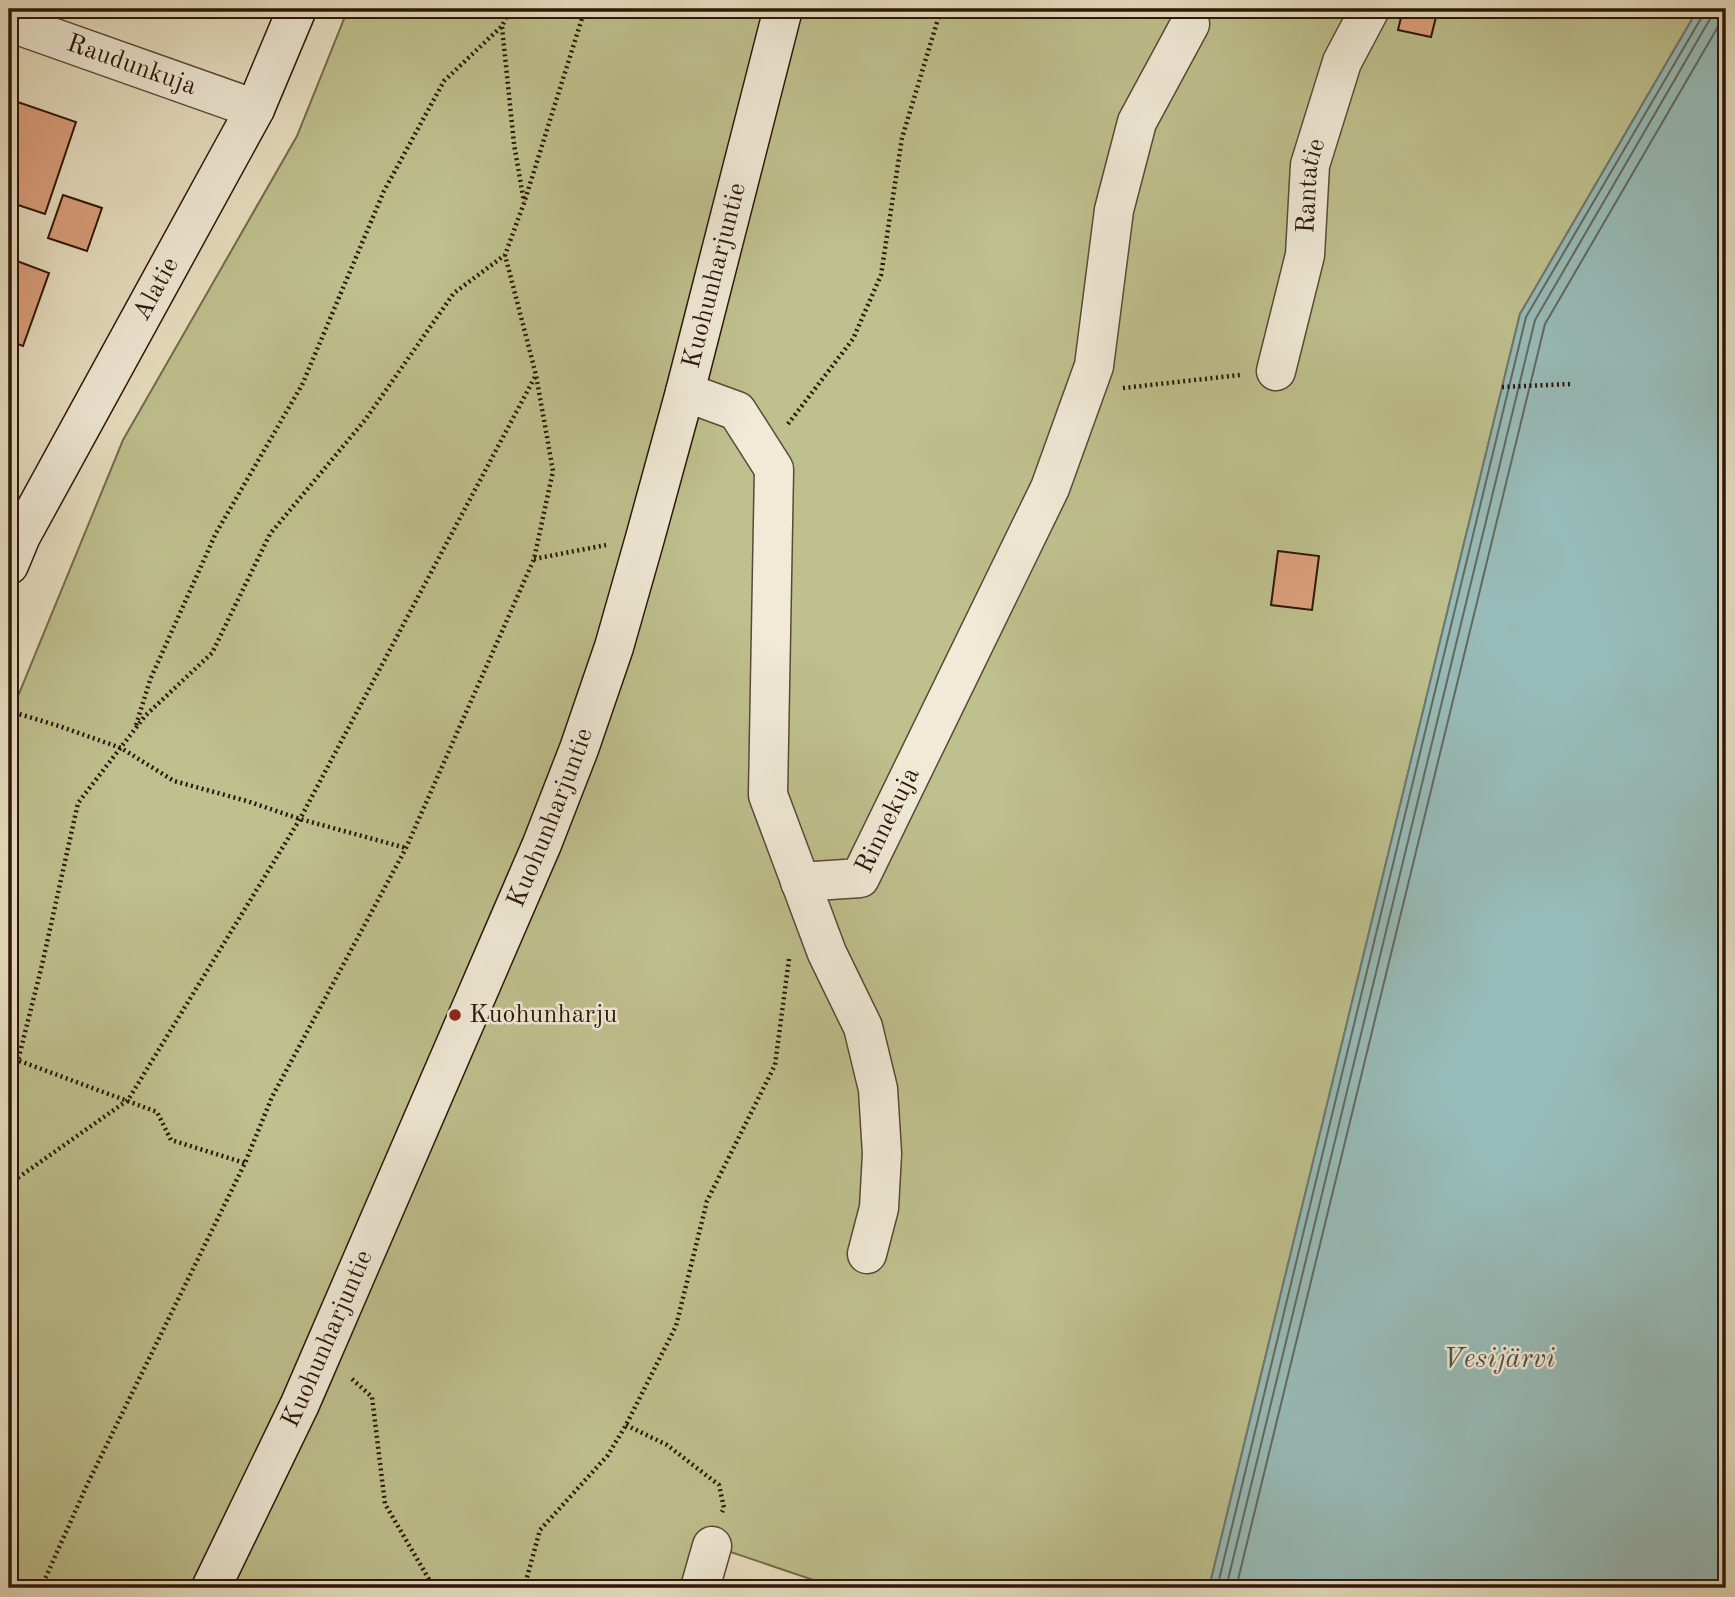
<svg xmlns="http://www.w3.org/2000/svg" width="1735" height="1597" viewBox="0 0 1735 1597" font-family="'Old Standard TT',serif">
<rect width="100%" height="100%" fill="#e8dfc1"/>
<filter id="stains"><feTurbulence type="fractalNoise" baseFrequency=".00286" numOctaves="4"/><feColorMatrix values="0 0 0 0 .2 0 0 0 0 .09 0 0 0 0 .02 0 0 0 .5 -.17"/></filter>
<radialGradient id="worn" r=".72"><stop offset=".6" stop-color="#630" stop-opacity="0"/><stop offset="1" stop-color="#630" stop-opacity=".3"/></radialGradient>
<path fill="#bec08d" stroke="#766b4b" stroke-width="2" d="M348,9H1698L1520,314L1209,1588H837L713,1546L700,1588H9V718L123,440L297,136Z"/>
<path fill="#98bcb9" stroke="#6d7a73" stroke-width="2" d="M1698,9H1726V1588H1209L1520,314Z"/>
<g fill="none" stroke-linecap="round" stroke-linejoin="round">
<g stroke="#626961" stroke-width="2">
<path d="M1217,1588L1526,317L1703,15L1704,9"/>
<path d="M1226,1588L1535,320L1710,19L1712,9"/>
<path d="M1236,1588L1545,324L1719,25L1723,9"/>
</g>
</g>
<g fill="#dca07d" stroke="#2d1609" stroke-width="2">
<path d="M1403,9H1438L1431,37L1398,30Z"/>
<path d="M9,99L76,122L45,214L9,202Z"/>
<path d="M63,195L102,208L87,251L48,238Z"/>
<path d="M9,258L49,273L23,346L9,341Z"/>
<path d="M1278,551L1319,556L1312,610L1271,605Z"/>
</g>
<g fill="none" stroke-linecap="round" stroke-linejoin="round">
<g stroke="#5c4837" stroke-width="41">
<g id="street">
<path id="s1" d="M9,22L255,109"/>
<path id="s2" d="M1276,371L1305,255L1310,165L1342,62L1370,9"/>
<path d="M685,392L737,411L774,469L768,795L827,953L863,1027L878,1089L882,1154L879,1208L867,1254"/>
<path id="s3" d="M800,882L860,878L1050,488L1094,366L1114,210L1137,122L1190,24"/>
<path d="M700,1588L712,1546"/>
</g>
</g>
<g stroke="#2d1609" stroke-width="41">
<g id="secondary">
<path id="s4" d="M9,565L21,536L255,109L297,9"/>
<path id="s5" d="M211,1588L300,1404L542,844L579,749L614,647L645,538L685,392L783,9"/>
</g>
</g>
<g stroke="#2d1609" stroke-width="4.5" stroke-dasharray="2 3.5" stroke-linecap="butt">
<path d="M502,27L514,144L524,202"/>
<path d="M1502,387L1571,384"/>
<path d="M1123,388L1240,375"/>
<path d="M788,424L853,339L881,275L902,138L941,9"/>
<path d="M534,559L606,545"/>
<path d="M9,711L59,726L121,748L174,781L247,801L300,819L406,848"/>
<path d="M136,725L150,680L216,533L302,385L384,191L444,81L502,26L510,9"/>
<path d="M9,1057L157,1112L171,1140L245,1163"/>
<path d="M9,1096L42,965L78,803L145,716L212,653L270,534L365,420L454,293L505,255L524,203L585,9"/>
<path d="M9,1184L128,1100L300,819L536,375"/>
<path d="M352,1379L372,1397L385,1504L434,1588"/>
<path d="M626,1425L667,1445L719,1485L724,1508L722,1512"/>
<path d="M41,1588L87,1485L245,1163L272,1097L406,848L534,559L553,471L536,375L505,255"/>
<path d="M524,1588L540,1530L608,1455L626,1425L676,1326L707,1201L775,1065L789,959"/>
</g>
<use href="#street" stroke="#f0ead7" stroke-width="38"/>
<use href="#secondary" stroke="#f0ead7" stroke-width="38"/>
</g>
<circle fill="#8f2418" stroke="#f0ead7" stroke-width="2.5" cx="455" cy="1015" r="7"/>
<g text-anchor="middle" dominant-baseline="central" stroke-width="5" stroke-linejoin="round" paint-order="stroke">
<g font-size="26" fill="#2d1609" stroke="#f0ead7">
<text stroke="none"><textPath href="#s1" startOffset="130">Raudunkuja</textPath></text>
<text stroke="none"><textPath href="#s2" startOffset="189">Rantatie</textPath></text>
<text stroke="none"><textPath href="#s5" startOffset="1409">Kuohunharjuntie</textPath></text>
<text stroke="none"><textPath href="#s4" startOffset="313">Alatie</textPath></text>
<text stroke="none"><textPath href="#s5" startOffset="842">Kuohunharjuntie</textPath></text>
<text stroke="none"><textPath href="#s3" startOffset="124">Rinnekuja</textPath></text>
<text stroke="none"><textPath href="#s5" startOffset="275">Kuohunharjuntie</textPath></text>
</g>
<g font-size="26" fill="#2d1609" stroke="#f0ead7" text-anchor="start">
<text x="469" y="1015">Kuohunharju</text>
</g>
<g font-size="28" font-style="italic" fill="#525047" stroke="#f0ead7">
<text x="1499" y="1360">Vesijärvi</text>
</g>
</g>
<rect width="1735" height="1597" fill="none" stroke="#e8dfc1" stroke-width="35"/>
<rect x="10" y="10" width="1714" height="1576" fill="none" stroke="#2d1609" stroke-width="3.5"/>
<rect x="18" y="18" width="1700" height="1562" fill="none" stroke="#2d1609" stroke-width="2"/>
<rect width="100%" height="100%" filter="url(#stains)"/>
<rect width="100%" height="100%" fill="url(#worn)"/>
</svg>
